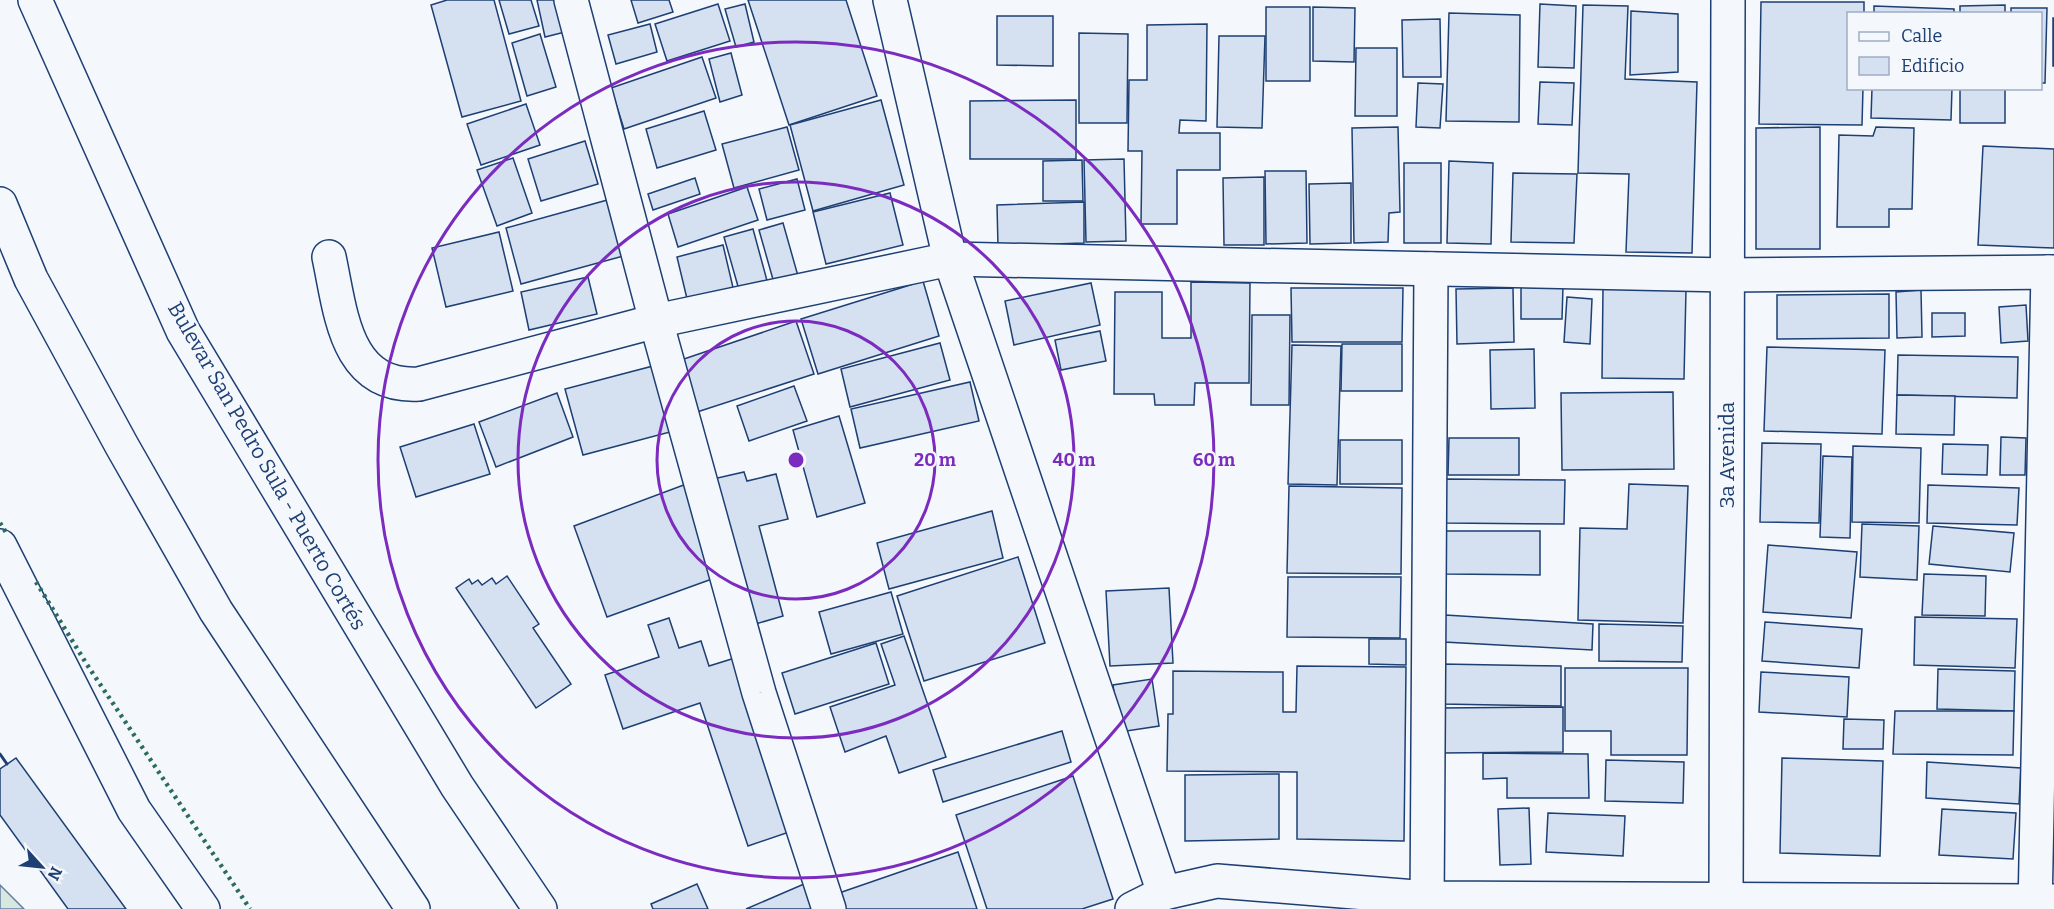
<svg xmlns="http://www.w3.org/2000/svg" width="2054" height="909" viewBox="0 0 2054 909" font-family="Bitter,serif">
<rect width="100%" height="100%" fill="#f4f7fb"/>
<path fill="#d7e8df" stroke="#687fa3" stroke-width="1.5" d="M0,885L24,909H0Z"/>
<g fill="#d5e0f0" stroke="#1d3f73" stroke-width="1.5">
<path d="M447,0H494L521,101L462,117L431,5Z"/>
<path d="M499,0H531L539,26L509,34Z"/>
<path d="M537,0H562L569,31L545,37Z"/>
<path d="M631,0H669L673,12L638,23Z"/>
<path d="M748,0H846L877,96L789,125Z"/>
<path d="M1761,2H1864V14H1848V88H1863L1862,125L1759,124Z"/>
<path d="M718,4L730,41L667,61L655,24Z"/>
<path d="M745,4L754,42L736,47L725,9Z"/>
<path d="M1540,4L1576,6L1574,68L1538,67Z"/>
<path d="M1583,5L1628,6L1625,79L1697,82L1692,253L1626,252L1629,174L1578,173Z"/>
<path d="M2005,5V14H1960V6Z"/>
<path d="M1874,6L1954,9V14H1874Z"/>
<rect x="1266" y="7" width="44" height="74"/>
<path d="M1313,7L1355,8L1354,62L1313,61Z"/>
<path d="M2011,8H2047L2045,83H2040V14H2011Z"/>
<path d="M1631,11L1678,14V72L1630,75Z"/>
<path d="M1449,13L1520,15L1519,122L1446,121Z"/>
<path d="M997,16H1053V66L997,65Z"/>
<rect x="2053" y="18" width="1" height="48"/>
<path d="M1440,19L1441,77H1403L1402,20Z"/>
<path d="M650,24L657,52L616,64L608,35Z"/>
<path d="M1207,24L1206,121L1180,120L1179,133H1220V170H1177V224H1141L1142,151H1128L1129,80H1147V25Z"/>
<path d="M1079,33L1128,34L1127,123H1079Z"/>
<path d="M540,34L556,87L527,96L512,43Z"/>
<path d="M1219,36H1265L1262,128L1217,127Z"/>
<path d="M1356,48H1397V116H1355Z"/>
<path d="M731,53L742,95L720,102L709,59Z"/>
<path d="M702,57L716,98L624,129L611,88Z"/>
<path d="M1540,82L1574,83L1572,125L1538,124Z"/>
<path d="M1418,83L1443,84L1440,128L1416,127Z"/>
<path d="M1872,88H1952L1951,120L1871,118Z"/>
<rect x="1960" y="88" width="45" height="35"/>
<path d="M881,100L904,185L813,211L790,125Z"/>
<path d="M1076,100V159H970V101Z"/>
<path d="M526,104L540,145L481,165L467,124Z"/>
<path d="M704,111L716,150L657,168L646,129Z"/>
<path d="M787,127L799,170L734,188L722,144Z"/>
<path d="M1398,127L1400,212L1389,213L1388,242L1354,243L1352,128Z"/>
<path d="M1820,127V249H1756V128Z"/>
<path d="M1876,127L1914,128L1912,209H1889V227H1837L1839,135L1873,136Z"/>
<path d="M585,141L598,184L541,201L528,159Z"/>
<path d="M1983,146L2054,149V248L1978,245Z"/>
<path d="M513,158L532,213L497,226L477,170Z"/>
<path d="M1124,159L1126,241L1086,242L1084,160Z"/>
<path d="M1082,160L1083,201H1043V161Z"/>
<path d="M1449,161L1493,163L1491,244L1447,243Z"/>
<rect x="1404" y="163" width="37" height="80"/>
<path d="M1265,171H1306L1307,243L1266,244Z"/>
<path d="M1513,173L1577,174L1574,243L1511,242Z"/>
<path d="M1264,177V245H1224L1223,178Z"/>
<path d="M695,178L700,194L653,210L648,194Z"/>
<path d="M797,179L805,210L767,220L759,189Z"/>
<path d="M1351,183V243L1310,244L1309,184Z"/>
<path d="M747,187L758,220L678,247L668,214Z"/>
<path d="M890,193L903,245L826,264L813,212Z"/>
<path d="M611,199L627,255L521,284L506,228Z"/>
<path d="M1084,202V243L998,246L997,205Z"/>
<path d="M783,223L798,276L774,283L759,230Z"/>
<path d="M753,229L769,288L741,297L724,237Z"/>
<path d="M499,232L513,291L446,307L432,248Z"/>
<path d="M723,245L735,296L689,307L677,257Z"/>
<path d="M588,277L597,314L529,330L521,292Z"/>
<path d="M923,281L939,336L818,374L801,319Z"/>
<path d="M1191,282L1250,283L1249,383H1195L1194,405H1155L1154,394H1114L1115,292H1162V338H1191Z"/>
<path d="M1091,283L1100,325L1014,345L1005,301Z"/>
<path d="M1521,286H1563L1562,319H1521Z"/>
<path d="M1291,288H1403L1402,342H1292Z"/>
<path d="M1513,288L1514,342L1457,344L1456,289Z"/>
<path d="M1603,288L1686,289L1684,379L1602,378Z"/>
<path d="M1921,290L1922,337L1897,338L1896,292Z"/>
<path d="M1889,294V338L1777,339V295Z"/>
<path d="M1567,297L1592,299L1590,344L1564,342Z"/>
<path d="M2026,305L2028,341L2001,343L1999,307Z"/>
<path d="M1932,313H1965V336L1932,337Z"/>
<path d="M1252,315H1290L1289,405H1251Z"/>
<path d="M796,321L814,374L697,412L681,360Z"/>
<path d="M1100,331L1106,361L1061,370L1055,340Z"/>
<path d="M940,343L950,380L850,407L841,369Z"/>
<path d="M1342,344H1402V391H1341Z"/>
<path d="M1292,345L1341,346L1337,485L1288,484Z"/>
<path d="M1767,347L1885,350L1882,434L1764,431Z"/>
<path d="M1534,349L1535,408L1491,409L1490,350Z"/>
<path d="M1898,355L2018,357L2017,398L1897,395Z"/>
<path d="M653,366L670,432L583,455L565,389Z"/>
<path d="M970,382L979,421L860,448L851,409Z"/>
<path d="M794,386L807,421L749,441L737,406Z"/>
<path d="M1673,392L1674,469L1562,470L1561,393Z"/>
<path d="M557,393L573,437L496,467L479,422Z"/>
<path d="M1897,395L1955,396L1954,435L1896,434Z"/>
<path d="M839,416L865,503L817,517L793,430Z"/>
<path d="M474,424L490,474L416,497L400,447Z"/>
<path d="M2001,437L2026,438L2025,475H2000Z"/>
<path d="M1449,438H1519V475H1448Z"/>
<rect x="1340" y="440" width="62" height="44"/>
<path d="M1762,443L1821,444L1819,523L1760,522Z"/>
<path d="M1943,444L1988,445L1987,475L1942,474Z"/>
<path d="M1853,446L1921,448L1919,523L1852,522Z"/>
<path d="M1823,456L1852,457L1850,538L1820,537Z"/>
<path d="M744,472L747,481L776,474L788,519L759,526L783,616L752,625L713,479Z"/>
<path d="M1446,479L1565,480L1564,524L1445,523Z"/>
<path d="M689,483L723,575L607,617L574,526Z"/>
<path d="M1629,484L1688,486L1683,623L1578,620L1580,528L1627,529Z"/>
<path d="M1928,485L2019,488L2017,525L1927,523Z"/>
<path d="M1289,486L1402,488L1401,574L1287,573Z"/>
<path d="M992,511L1003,558L889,589L877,543Z"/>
<path d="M1862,524L1919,526L1917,580L1860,577Z"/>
<path d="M1933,526L2014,533L2010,572L1929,564Z"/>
<path d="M1446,531H1540V575L1445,574Z"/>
<path d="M1768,545L1857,552L1851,618L1763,612Z"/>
<path d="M1018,557L1045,643L924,681L897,596Z"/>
<path d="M1924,574L1986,576L1985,616L1922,615Z"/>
<path d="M507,576L539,624L533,628L571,684L536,708L456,588L469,579L472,584L478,580L482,585L492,578L496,584Z"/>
<path d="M1288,577H1401L1400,638L1287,637Z"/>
<path d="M1169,588L1173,663L1110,666L1106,591Z"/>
<path d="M891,592L903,634L831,654L819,612Z"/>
<path d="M1445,615L1593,624L1592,650L1444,642Z"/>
<path d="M1915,617L2017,619L2015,668L1914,665Z"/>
<path d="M669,618L679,648L701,641L709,666L738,657L795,830L748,846L700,703L623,729L605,675L659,657L648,625Z"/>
<path d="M1765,622L1862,629L1859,668L1762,661Z"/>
<path d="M1599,624L1683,626L1682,662L1599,661Z"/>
<path d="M904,636L946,757L899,773L886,736L845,752L830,707L895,685L881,644Z"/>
<path d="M1369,639H1406V665L1369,664Z"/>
<path d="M876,643L889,684L795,714L782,673Z"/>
<path d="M1441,664L1561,666V706L1441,704Z"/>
<path d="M1297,666L1406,667L1404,841L1297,839V772L1167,771L1168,714H1173V671L1283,672V712H1296Z"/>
<path d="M1565,668H1688L1687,755H1611V731H1565Z"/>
<path d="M1938,669L2015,671L2014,711L1937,709Z"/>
<path d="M1761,672L1849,677L1847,717L1759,712Z"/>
<path d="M1152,679L1159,726L1120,732L1113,685Z"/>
<path d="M1563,707V752L1440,753V708Z"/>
<path d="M1895,711H2014L2013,755L1893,754Z"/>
<path d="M1844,719L1884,720L1883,749H1843Z"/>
<path d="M1062,731L1071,762L943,802L933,770Z"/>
<path d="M1483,753L1588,754L1589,798H1507V778L1483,779Z"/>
<path d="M16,758L126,909H68L0,815V769Z"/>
<path d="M1782,758L1883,761L1880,856L1780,853Z"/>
<path d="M1606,760L1684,762L1683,803L1605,801Z"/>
<path d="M1927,762L2021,768L2019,804L1926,798Z"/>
<path d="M1279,774V839L1185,841V775Z"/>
<path d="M1073,776L1113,899L1082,909H987L956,815Z"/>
<path d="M2053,802H2054V861H2052Z"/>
<path d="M1529,808L1531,864L1500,865L1498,809Z"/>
<path d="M1942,809L2016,813L2013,859L1939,855Z"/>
<path d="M1548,813L1625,816L1623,856L1546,852Z"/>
<path d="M958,852L977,909H844L839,893Z"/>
<path d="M697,884L708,909H653L651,904Z"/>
<path d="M804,884L814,909H746Z"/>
</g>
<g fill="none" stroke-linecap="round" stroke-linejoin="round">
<g stroke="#1d3f73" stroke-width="36">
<g id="minor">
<path d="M571,0L656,321L759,693L829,909"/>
<path d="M890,0L950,259L1164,893"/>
<path d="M329,257C341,313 345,388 419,384L656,321L950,259L1727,275L2054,272"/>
<path d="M0,546L134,810L203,909"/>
<path d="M1132,909L1164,893L1217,881L1428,898L2054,901"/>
<path d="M1427,909L1431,269"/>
<path d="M1726,909L1728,0"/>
<path d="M2035,909L2048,272"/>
</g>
</g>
<g stroke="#1d3f73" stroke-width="36">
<g id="highway">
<path d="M35,0L183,331L457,786L540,909"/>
<path d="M0,204L31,279L122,446L216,611L413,909"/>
</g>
</g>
<use href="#minor" stroke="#f4f7fb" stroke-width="33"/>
<use href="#highway" stroke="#f4f7fb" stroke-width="33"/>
<g stroke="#2c6c60" stroke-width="4.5" stroke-dasharray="3 4.5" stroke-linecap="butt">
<path d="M0,523L7,534"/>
<path d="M36,582L86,663L250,909"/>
</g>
<path stroke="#1d3f73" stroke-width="3" d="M0,754L7,764"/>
</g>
<g fill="none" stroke="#7b2cbf" stroke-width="3">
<circle cx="796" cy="460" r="139"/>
<circle cx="796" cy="460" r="278"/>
<circle cx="796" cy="460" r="418"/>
</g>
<g text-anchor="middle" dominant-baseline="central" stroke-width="4.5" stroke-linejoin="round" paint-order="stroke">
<g font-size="21" fill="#1d3f73" stroke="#f4f7fb">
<text transform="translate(1727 455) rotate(-90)">3a Avenida</text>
<text transform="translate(267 466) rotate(60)">Bulevar San Pedro Sula - Puerto Cortés</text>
</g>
</g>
<circle cx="796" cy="460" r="9" fill="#7b2cbf" stroke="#f4f7fb" stroke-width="3"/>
<g font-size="18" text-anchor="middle" font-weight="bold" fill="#7b2cbf" stroke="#f4f7fb" stroke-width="4.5" stroke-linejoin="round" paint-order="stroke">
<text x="935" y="466">20 m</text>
<text x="1074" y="466">40 m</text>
<text x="1214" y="466">60 m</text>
</g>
<rect x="1847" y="12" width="195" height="78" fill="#f4f7fb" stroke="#9eadc5" stroke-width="1.5"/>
<rect x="1859" y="32" width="30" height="9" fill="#f4f7fb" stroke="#9eadc5" stroke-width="1.5"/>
<text x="1901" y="42" font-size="18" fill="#1d3f73">Calle</text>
<rect x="1859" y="57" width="30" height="18" fill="#d5e0f0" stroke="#9eadc5" stroke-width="1.5"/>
<text x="1901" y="72" font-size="18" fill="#1d3f73">Edificio</text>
<g transform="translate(42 867) rotate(117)" stroke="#f4f7fb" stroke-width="4.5" paint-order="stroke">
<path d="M0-4.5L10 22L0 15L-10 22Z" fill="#1d3f73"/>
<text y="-9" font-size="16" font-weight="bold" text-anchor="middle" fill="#1d3f73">N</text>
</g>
</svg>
